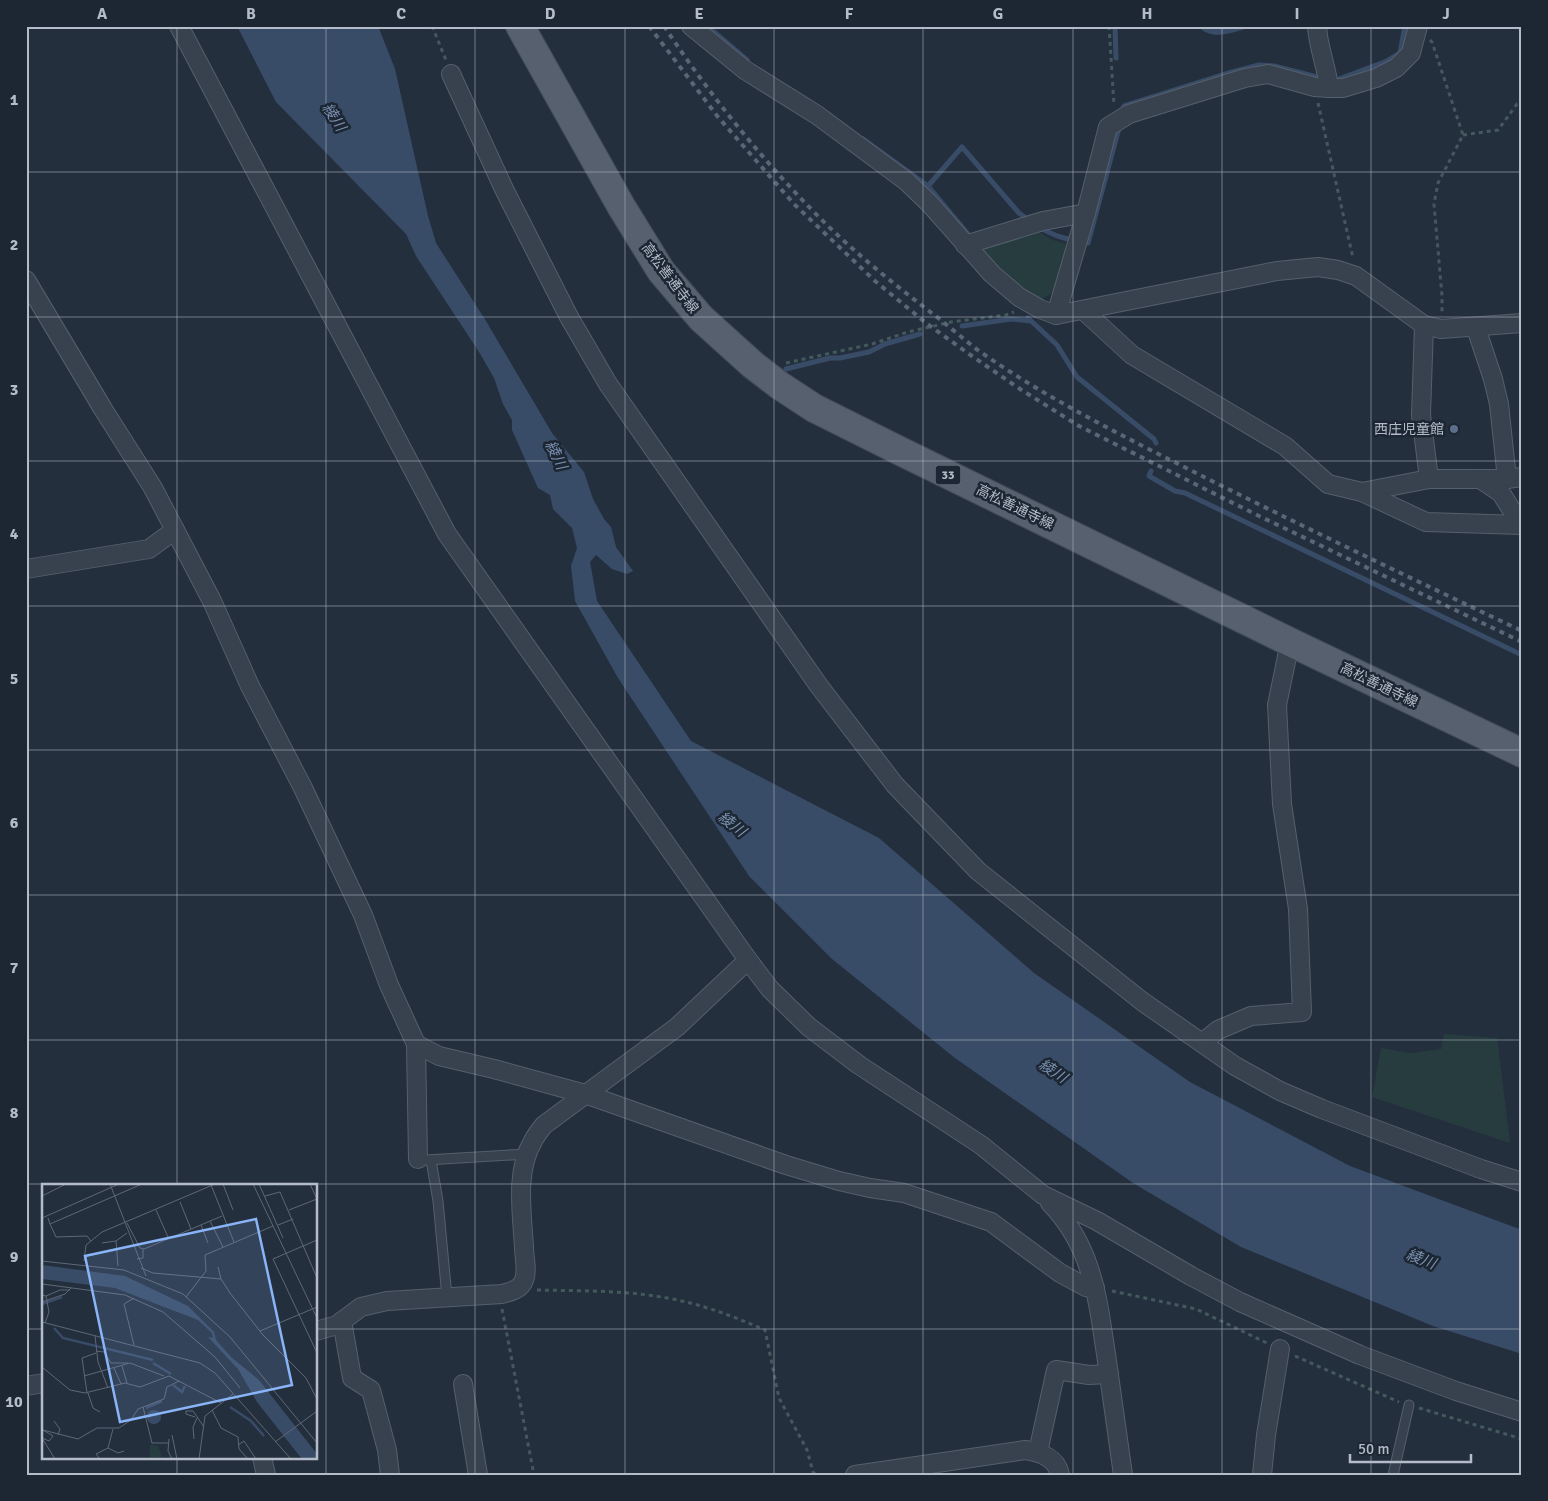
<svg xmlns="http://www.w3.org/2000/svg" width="1548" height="1501" viewBox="0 0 1548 1501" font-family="Signika,'Noto Sans JP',sans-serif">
<rect width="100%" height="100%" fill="#242f3e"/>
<g fill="#263c3f">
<path d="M1035,229L1050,239L1069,245L1056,291L1042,299L1014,287L1000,276L981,247Z"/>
<path d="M1444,1034L1497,1038L1510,1143L1372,1097L1381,1048L1410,1053L1441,1049Z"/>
</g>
<g fill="#394c67">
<path d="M237,26H378L395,69L428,216L436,243L486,321L552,433L584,472L593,499L604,519L611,527L616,547L633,571L627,574L612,569L596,555L590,562L597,601L691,741L879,838L1034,973L1190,1082L1350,1166L1522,1230V1354L1433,1326L1241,1247L1133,1183L955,1058L832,959L749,876L618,678L575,601L571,566L577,548L572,528L553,509L550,495L538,488L512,430V420L503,404L494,378L479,352L416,256L406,234L276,102Z"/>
<path d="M1198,26H1254C1237,31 1212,43 1198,26Z"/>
</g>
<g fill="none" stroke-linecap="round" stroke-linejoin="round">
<g stroke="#394c67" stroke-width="5">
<path d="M707,26L747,60"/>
<path d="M1115,26L1116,58"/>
<path d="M1336,80L1387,61L1400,53L1405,26"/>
<path d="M1122,113L1124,106L1232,72L1259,65L1274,66L1325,79"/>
<path d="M863,139L928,186L968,234"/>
<path d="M928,186L962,147L1019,213L1029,220"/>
<path d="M1038,226C1054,237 1070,240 1088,243L1120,124"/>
<path d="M1028,318L1057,345L1077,377L1154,439L1156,443"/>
<path d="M962,326L1011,319L1031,321"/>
<path d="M786,369L830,358H840L869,352L885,344L920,334"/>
<path d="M1151,471L1149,476L1175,491L1185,493L1522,655"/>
</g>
<g stroke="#565f6c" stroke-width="11">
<g id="service">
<path d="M426,1160L527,1154"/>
<path d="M431,1160L438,1201L447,1297"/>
<path d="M1393,1475L1409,1405"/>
</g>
</g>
<g stroke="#565f6c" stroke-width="20">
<g id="minor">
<path d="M179,26L447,534L748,960L770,989L809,1027L859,1065L981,1145L1043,1195L1097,1221L1191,1276L1240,1302L1360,1355L1456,1391L1522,1412"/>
<path d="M691,26L745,70L817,115L906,181L930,204L992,274L1019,297L1040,309L1056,315L1277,271L1318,267L1338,270L1356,276L1424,325L1441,329L1522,323"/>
<path d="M1317,26C1318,48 1327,67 1329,88"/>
<path d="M451,74L504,189L569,317L608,384L819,686L895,785L978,871L1143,1002L1235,1066L1280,1091L1322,1109L1481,1169L1522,1182"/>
<path d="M965,245L1043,221L1086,213L1108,127L1129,114L1245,78L1268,74L1315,87L1329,88H1343L1376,78L1396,68L1411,53L1418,26"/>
<path d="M26,280L103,409L153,488L212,601L250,686L303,788L363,915L389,985L416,1044L418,1159"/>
<path d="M1083,310L1132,355L1285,446L1328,484L1362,492L1429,479H1507L1522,477"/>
<path d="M1056,315L1086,213"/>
<path d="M1424,325L1421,415L1429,479"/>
<path d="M1476,328L1493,379L1499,404L1507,479"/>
<path d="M1480,479L1501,493L1521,525"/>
<path d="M1362,492L1426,522L1522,525"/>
<path d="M26,569L149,549L175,530"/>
<path d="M1202,1043L1218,1030L1251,1016L1302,1012L1298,909L1282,804L1277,705L1290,642"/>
<path d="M416,1044L439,1056L494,1069L585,1094L786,1165L839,1181L870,1188L904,1193L991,1222L1060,1273L1086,1287L1095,1288"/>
<path d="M1050,1203C1094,1248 1098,1302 1107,1361C1112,1399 1118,1437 1123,1475"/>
<path d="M342,1321L352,1378L371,1390L387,1450L390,1475"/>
<path d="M316,1331L337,1325L361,1307L387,1301L502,1294C509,1292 518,1290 522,1284C529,1274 524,1258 524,1247C522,1213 515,1171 533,1141C536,1135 540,1130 544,1125L677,1027L748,960"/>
<path d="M463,1384L478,1475"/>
<path d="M26,1386L44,1383"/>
<path d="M1038,1452L1056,1370L1089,1375L1109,1374"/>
<path d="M262,1457L266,1475"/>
<path d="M855,1475L1025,1450C1040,1452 1057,1458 1060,1475"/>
<path d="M1262,1475L1266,1435L1280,1349"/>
</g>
</g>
<g stroke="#414a57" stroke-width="30">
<path id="primary" d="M520,26L621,206L661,271L701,318L753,365L779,385L814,408L896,449L1290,642L1522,753"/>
</g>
<g stroke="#44595c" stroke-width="3" stroke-dasharray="4 4" stroke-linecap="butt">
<path d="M432,26L446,60"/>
<path d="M1109,26L1114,105"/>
<path d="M1430,40L1432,42L1463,135L1438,183L1434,204L1442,296V313"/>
<path d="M1318,103L1353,258"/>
<path d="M1463,135L1498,130L1517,104L1522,102"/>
<path d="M786,363L872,344L908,332L951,322L1006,315L1014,312"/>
<path d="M537,1290C580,1291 624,1290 667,1298C701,1304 733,1316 765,1330L779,1398L807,1450L813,1472L816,1475"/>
<path d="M1112,1291L1196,1309L1267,1343"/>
<path d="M502,1309L534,1475"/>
<path d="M1295,1356L1399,1402"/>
<path d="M1419,1408L1522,1439"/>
</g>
<use href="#service" stroke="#38414e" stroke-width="9"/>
<use href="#minor" stroke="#38414e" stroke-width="18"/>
<use href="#primary" stroke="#56606e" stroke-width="28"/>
<g stroke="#5a6575" stroke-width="4" stroke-dasharray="5 5" stroke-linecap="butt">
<path d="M649,26L718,117L794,204L875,281L926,323L969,354L1020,389L1079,426L1259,516L1522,642"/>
<path d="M664,26C711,97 766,165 827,225C859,256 894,284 929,311C945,323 960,336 975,348C1048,400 1129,439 1208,479C1312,531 1417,581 1522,631"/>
</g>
</g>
<path fill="none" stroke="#b4bcc9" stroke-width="1" stroke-opacity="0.55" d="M177,26V1185M326,26V1475M475,26V1475M625,26V1475M774,26V1475M923,26V1475M1073,26V1475M1222,26V1475M1371,26V1475M26,172H1522M26,317H1522M26,461H1522M26,606H1522M26,750H1522M26,895H1522M26,1040H1522M26,1184H1522M26,1329H44M316,1329H1522M177,1457V1475"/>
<circle fill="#5c6f8a" stroke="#1d2633" stroke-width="2" cx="1454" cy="429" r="5"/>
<g text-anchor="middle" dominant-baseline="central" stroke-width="5" stroke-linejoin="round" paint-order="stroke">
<rect fill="#1d2633" stroke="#878f9c" stroke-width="1" x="935.5" y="465.5" width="25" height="19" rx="4"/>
<g font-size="12" font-weight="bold" fill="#b4bcc9">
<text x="948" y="475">33</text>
</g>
<g font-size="14" fill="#b4bcc9" stroke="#1d2633">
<text transform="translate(670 278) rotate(53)">高松善通寺線</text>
<text transform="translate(1015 507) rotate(26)">高松善通寺線</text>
<text transform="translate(1379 685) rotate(26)">高松善通寺線</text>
</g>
<g font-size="14" fill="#b4bcc9" stroke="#1d2633" text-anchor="end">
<text x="1444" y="429">西庄児童館</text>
</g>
<g font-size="15" font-style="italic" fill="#7c92b1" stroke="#1d2633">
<text transform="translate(334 117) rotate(57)">綾川</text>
<text transform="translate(556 455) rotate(64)">綾川</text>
<text transform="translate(732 824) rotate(38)">綾川</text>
<text transform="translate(1053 1071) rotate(33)">綾川</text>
<text transform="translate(1421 1259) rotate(21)">綾川</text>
</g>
</g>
<g transform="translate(42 1184)">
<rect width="275" height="275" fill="#242f3e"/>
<path d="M108,260L116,262L120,273L108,274Z" fill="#263c3f"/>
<path d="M0,81L83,92L146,122L172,148L174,156L189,173L217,196L275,270V275H260L215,218L196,185L166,153L171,154L170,149L156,136L73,104L0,95ZM105 233a7 7 0 1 1 14 0a7 7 0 1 1-14 0Z" fill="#394c67"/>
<path fill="none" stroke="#394c67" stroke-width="2.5" d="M0,120L20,113M12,144L21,154L111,176M111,179L129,190M131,201L140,208L143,202M188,223L209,237L222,252M104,224L120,217"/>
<path fill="none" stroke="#5e6776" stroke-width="1" d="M68,0L104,92M181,0L191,26M211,0L275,134M217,0L241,54M268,0L275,15M169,1L192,58M0,12L24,0M223,12L238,8L275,94M138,18L149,45M114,26L126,53M247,26L275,15M0,34L77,0M6,34L8,40L100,0M168,37L181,63M85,39L98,64L102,65L180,32M8,40L14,53L45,52L49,57M159,41L166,59M236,41L251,35M275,56L231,75L275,169M74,57L76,82M60,59L74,57L85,49M95,75L101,74V65M0,77L82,86L141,110L188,153L275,259M42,77L44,61L60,48L173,0M176,83L179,95L188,109L221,151L264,194L275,215M99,84L111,89L179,95M0,100L83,111L121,128L173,173L198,204M0,111L4,112L7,128L3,139M4,112L18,106H28M144,113L164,87L163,71L231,42M0,118L23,110L29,104M0,138L158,179L173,189L249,275M218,147L275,123M53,152L56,178L66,204M92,161L82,120L92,114M54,167L62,168L69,179H86M80,182L85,199M0,183L28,206L43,209L83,199L98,203L127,192L179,219M72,184L79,200M42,192L88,179L122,192M45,209L40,174L54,169M46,209L51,224L58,228M101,223L110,259H126M170,226L179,244L196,253L197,265L206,275M153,233L144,230V227H151L162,243M12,237L18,245L16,251M130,251L135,275M0,254L7,257L11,252L1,246L36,255L55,244H77L89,236L96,225L122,215L125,203L137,197M0,254L13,275M127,255L126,267L130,275M152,255L151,243L155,234M233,258L275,227M196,261L202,257L214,275M66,264L76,269L82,267M58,275L54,270L66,264L71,245M157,275L163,232L191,210"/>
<path fill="#8ab4f8" fill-opacity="0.15" stroke="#8ab4f8" stroke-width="2.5" d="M214,35L250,201L78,238L43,72Z"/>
<rect width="275" height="275" fill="none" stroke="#b4bcc9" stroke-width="2.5"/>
</g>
<rect width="1548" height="1501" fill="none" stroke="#1d2633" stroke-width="55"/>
<path d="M1350 1454v8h121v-8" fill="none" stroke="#b4bcc9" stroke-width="2.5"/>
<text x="1358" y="1454" font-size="15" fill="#b4bcc9" stroke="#1d2633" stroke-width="4" paint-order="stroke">50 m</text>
<rect x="28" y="28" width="1492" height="1446" fill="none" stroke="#b4bcc9" stroke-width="2"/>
<g font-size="16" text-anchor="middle" font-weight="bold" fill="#b4bcc9">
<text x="102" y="19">A</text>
<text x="251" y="19">B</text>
<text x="401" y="19">C</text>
<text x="550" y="19">D</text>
<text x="699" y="19">E</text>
<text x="849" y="19">F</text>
<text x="998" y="19">G</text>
<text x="1147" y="19">H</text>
<text x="1297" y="19">I</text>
<text x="1446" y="19">J</text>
<text x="14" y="105">1</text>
<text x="14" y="250">2</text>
<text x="14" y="395">3</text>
<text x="14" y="539">4</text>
<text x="14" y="684">5</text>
<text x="14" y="828">6</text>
<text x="14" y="973">7</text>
<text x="14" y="1118">8</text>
<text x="14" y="1262">9</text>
<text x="14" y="1407">10</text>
</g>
</svg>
